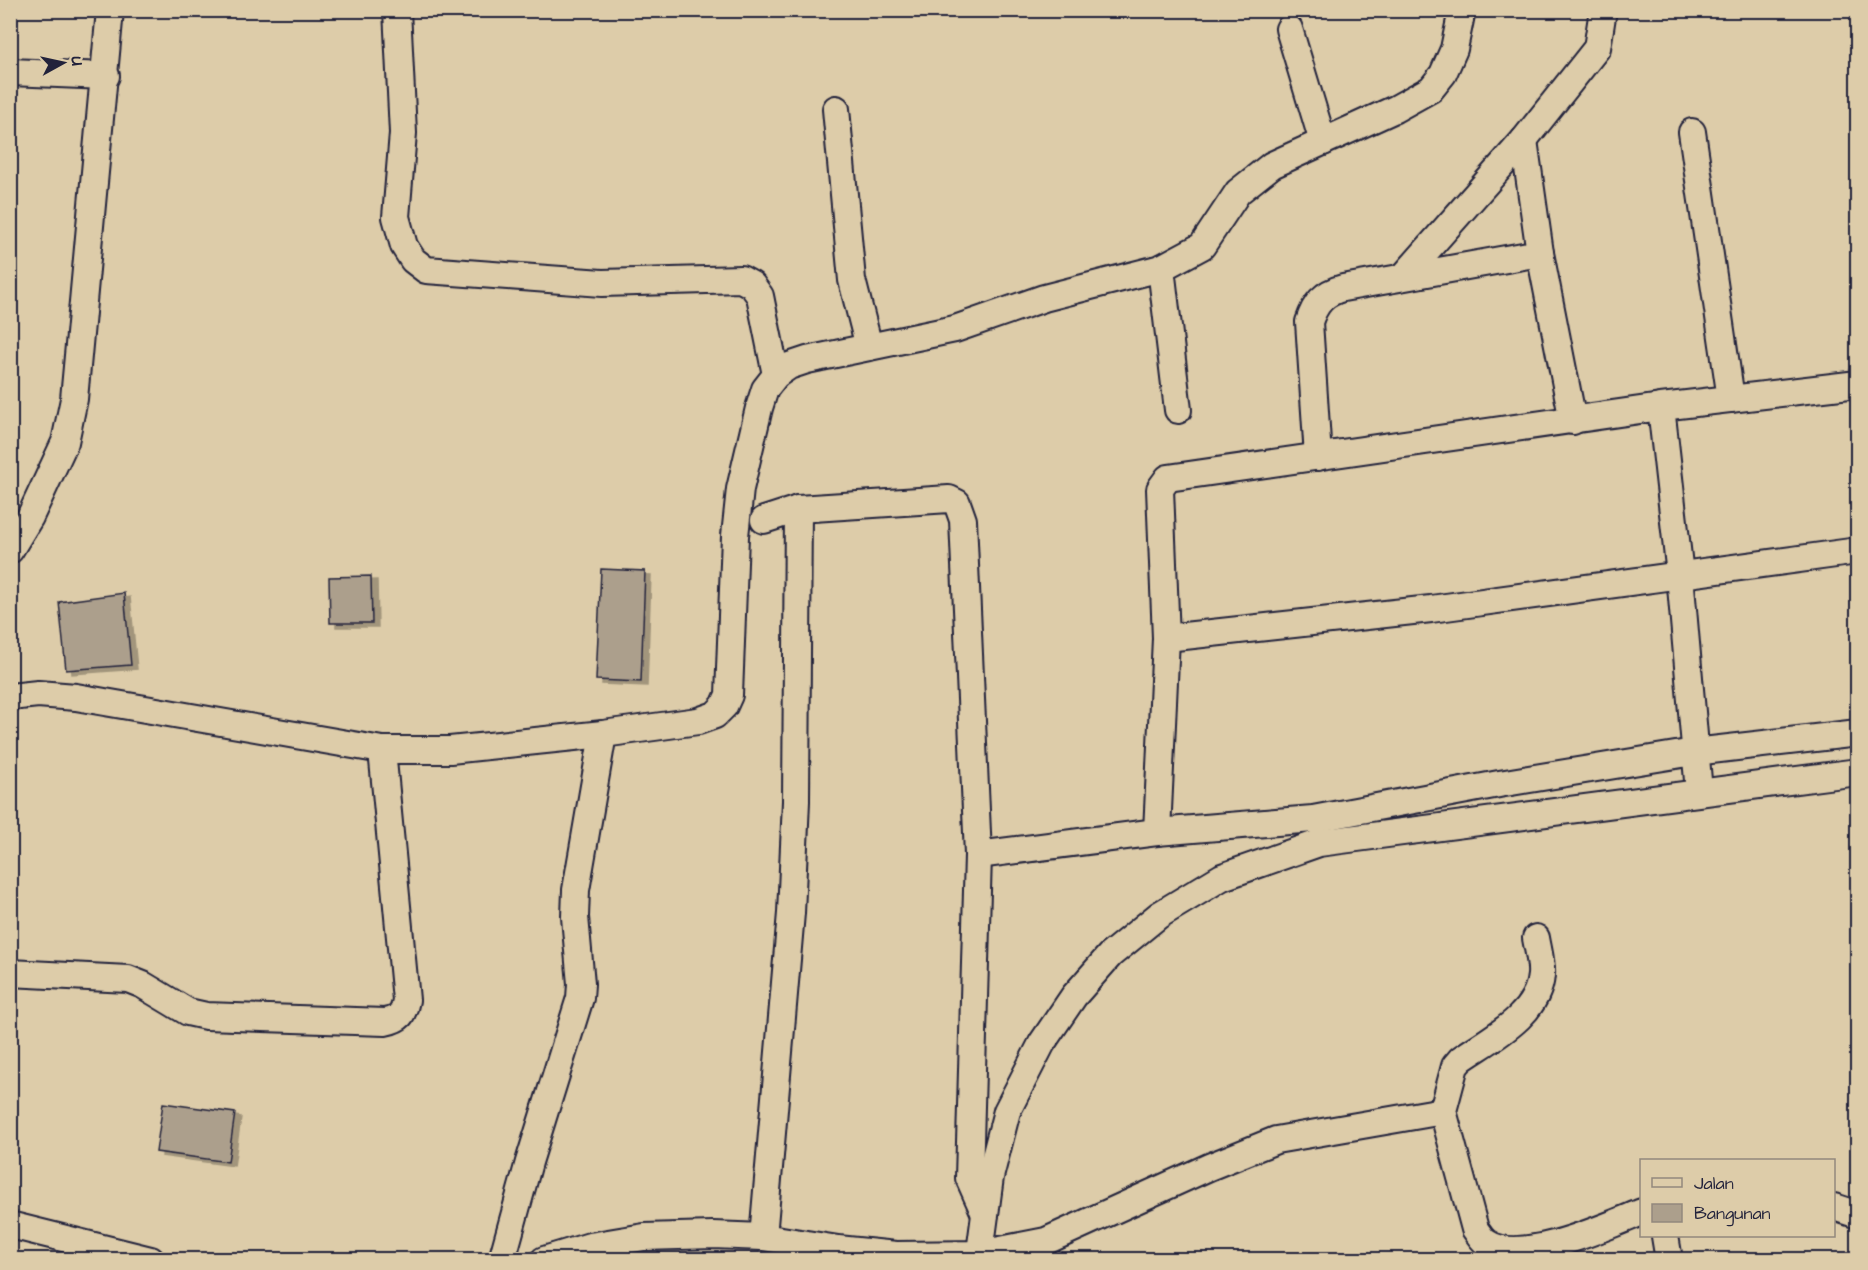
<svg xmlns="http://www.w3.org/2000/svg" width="1868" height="1270" viewBox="0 0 1868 1270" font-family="'Architects Daughter',sans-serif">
<defs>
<filter id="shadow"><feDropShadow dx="6" dy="4" stdDeviation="0" flood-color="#0004"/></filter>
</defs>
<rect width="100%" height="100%" fill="#ddcca9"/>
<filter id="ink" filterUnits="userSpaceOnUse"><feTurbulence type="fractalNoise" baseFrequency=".0167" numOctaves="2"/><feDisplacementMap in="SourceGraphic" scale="12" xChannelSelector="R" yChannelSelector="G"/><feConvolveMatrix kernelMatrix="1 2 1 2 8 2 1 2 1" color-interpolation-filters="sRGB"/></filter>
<g filter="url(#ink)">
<g fill="#ac9f8c" stroke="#22223b" stroke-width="1.5" filter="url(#shadow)">
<path d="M601,569L645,571L641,682L596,680Z"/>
<path d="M371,576L372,623H330L329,577Z"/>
<path d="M124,593L131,665L66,670L59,602Z"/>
<path d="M163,1103L235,1113L228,1162L156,1152Z"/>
</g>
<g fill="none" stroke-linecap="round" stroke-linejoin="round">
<g stroke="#22223b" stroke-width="30">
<g id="minor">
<path d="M397,10L403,133L396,217L404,246L413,260L426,270L602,283L741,279L752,285L760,296L776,375"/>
<path d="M1289,29L1323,142"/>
<path d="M10,72L106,76"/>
<path d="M836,109L852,280L869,347"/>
<path d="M1692,132L1731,399"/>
<path d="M1524,140L1540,253L1573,421"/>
<path d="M1161,268L1178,410"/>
<path d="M1404,276L1524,140L1597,48L1603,10"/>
<path d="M1661,407L1680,575L1699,792"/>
<path d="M1318,457L1309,322C1315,304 1323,293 1343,288L1540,253"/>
<path d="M764,520L798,509L949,499L957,503L963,520L978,855L969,1178L985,1214"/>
<path d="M10,550L30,517L65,442L74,399L110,10"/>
<path d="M1166,638L1431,609L1858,551"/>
<path d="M10,697L38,694L76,697L382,750H450L603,734L698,721L715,715L724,706L729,695L735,536L740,489L759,408L765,389L776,375L789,366L807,360L955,329L1044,298L1161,268L1202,246L1238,192L1272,165L1395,109L1431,89L1443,74L1454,49L1462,10"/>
<path d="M1157,832L1166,638L1160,489L1168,478L1661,407L1858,384"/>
<path d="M978,855L1157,832L1313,819L1499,784L1694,752L1858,733"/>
<path d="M1536,938C1538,950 1542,963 1541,975C1538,1016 1491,1038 1461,1059L1455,1066L1443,1111L1475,1229C1478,1233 1482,1240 1487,1243C1520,1266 1607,1226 1642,1212"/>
<path d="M10,973L128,979L143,985L188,1012L206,1016L385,1022C400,1019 403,1015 406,1000L382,750"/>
<path d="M1834,1207L1858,1215"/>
<path d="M10,1225L151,1260"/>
<path d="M1665,1236L1669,1260"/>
<path d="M763,1237L791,913L796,801L798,509"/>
<path d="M502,1260L529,1162L580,998L581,984L575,917L576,890L603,734"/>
<path d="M544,1260L590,1246L644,1237L713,1235L763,1237L838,1249L896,1255L980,1254L1046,1241L1209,1167L1276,1140L1443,1111"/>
<path d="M979,1260L990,1177L1007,1111L1042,1043L1074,996L1110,955L1159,915L1222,877L1319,843L1858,772"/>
</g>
</g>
<use href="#minor" stroke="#ddcca9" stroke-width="26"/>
</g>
</g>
<rect width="1868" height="1270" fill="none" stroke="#ddcca9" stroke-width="36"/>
<rect x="18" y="18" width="1832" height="1234" fill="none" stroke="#22223b" stroke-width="2" filter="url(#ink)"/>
<rect x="1640" y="1159" width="195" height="78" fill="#ddcca9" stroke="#92887d" stroke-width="1.5"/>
<rect x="1652" y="1178" width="30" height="9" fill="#ddcca9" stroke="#92887d" stroke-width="1.5"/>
<text x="1694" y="1189" font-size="18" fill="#22223b">Jalan</text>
<rect x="1652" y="1204" width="30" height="18" fill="#ac9f8c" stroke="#92887d" stroke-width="1.5"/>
<text x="1694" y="1219" font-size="18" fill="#22223b">Bangunan</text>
<g transform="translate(63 63) rotate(82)" stroke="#ddcca9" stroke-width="4.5" paint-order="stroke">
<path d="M0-4.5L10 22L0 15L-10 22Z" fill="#22223b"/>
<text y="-9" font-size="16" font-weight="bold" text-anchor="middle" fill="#22223b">U</text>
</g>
</svg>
